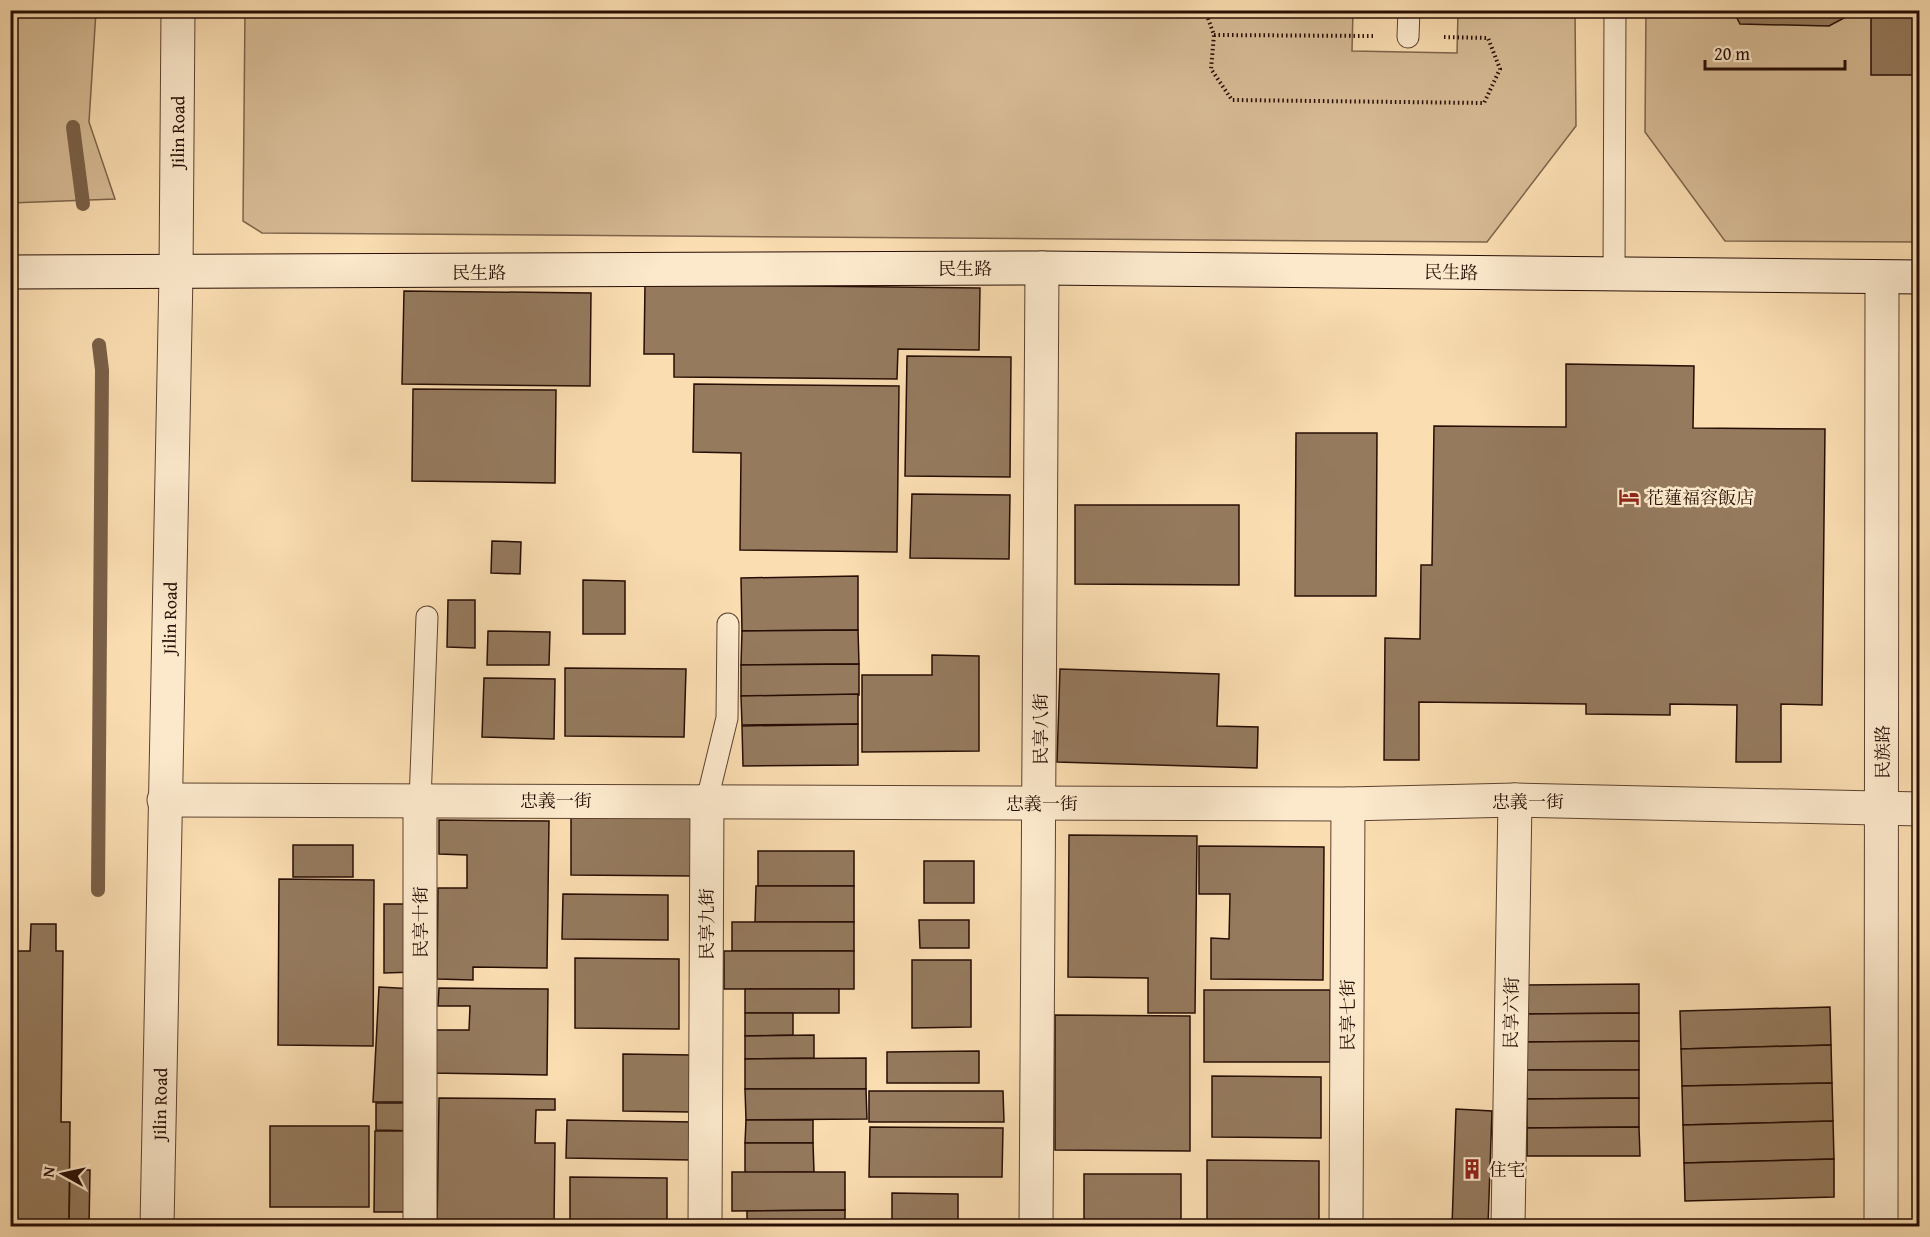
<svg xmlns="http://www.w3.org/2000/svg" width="1930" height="1237" viewBox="0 0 1930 1237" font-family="'Gentium Book Plus','Noto Serif TC',serif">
<rect width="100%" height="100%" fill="#faddb1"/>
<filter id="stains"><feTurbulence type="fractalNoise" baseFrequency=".00333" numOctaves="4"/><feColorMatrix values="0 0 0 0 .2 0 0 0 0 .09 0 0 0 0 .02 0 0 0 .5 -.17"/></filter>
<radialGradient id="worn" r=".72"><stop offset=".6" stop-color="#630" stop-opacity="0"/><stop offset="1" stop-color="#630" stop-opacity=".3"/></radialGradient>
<g fill="#d6ba94" stroke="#7e644c" stroke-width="1.5">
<path d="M1353,10L1352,51L1457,53L1458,11H1575L1576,126L1487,242L262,233L243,221L245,11Z"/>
<path d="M10,11H96L89,122L115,199L11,203Z"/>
<path d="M1646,11H1919V242L1725,241L1645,132Z"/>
</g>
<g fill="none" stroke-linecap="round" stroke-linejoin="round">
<g stroke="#7a6048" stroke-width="14">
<path d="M73,127L83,204"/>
<path d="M98,890L102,370L99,345"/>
</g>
</g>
<g fill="#957a5e" stroke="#270e04" stroke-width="1.5">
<path d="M1733,10H1859L1829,26L1740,24Z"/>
<rect x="1871" y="10" width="49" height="65"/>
<path d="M645,284L980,288L979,350L898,349L897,379L674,377V354H644Z"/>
<path d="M404,291L591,293L590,386L402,384Z"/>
<path d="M907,356L1011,357L1010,477L905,476Z"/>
<path d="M1566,364L1694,366L1693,428L1825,429L1822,705L1781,704V762H1736L1737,705L1670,704V715L1586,714V704L1419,702V760H1384L1385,638L1420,639L1421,565H1432L1434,426L1566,427Z"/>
<path d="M694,384L899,386L897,552L740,550L741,453L693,452Z"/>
<path d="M413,389L556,390L555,483L412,481Z"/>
<path d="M1296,433H1377L1376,596H1295Z"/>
<path d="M912,494L1010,495L1009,559L910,558Z"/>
<path d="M1075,505H1239V585L1075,584Z"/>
<path d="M492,541L521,542L520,574L491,573Z"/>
<path d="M858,576V630L742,631L741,578Z"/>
<path d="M583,580L625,581V634H583Z"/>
<path d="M448,600H475V648L447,647Z"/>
<path d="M858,630L859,664L741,665L742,631Z"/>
<path d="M488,631L550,632L549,665H487Z"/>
<path d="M932,655L979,656V751L862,752V675H932Z"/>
<path d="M859,664V695L741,696V665Z"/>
<path d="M565,668L686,669L684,737L565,736Z"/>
<path d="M1060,669L1219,674L1217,726L1258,727L1257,768L1057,762Z"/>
<path d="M484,678L555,679L554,739L482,737Z"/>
<path d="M858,694V724L742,725L741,696Z"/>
<path d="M858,724V765L743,766L742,726Z"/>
<path d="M571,817L694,818V876L571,875Z"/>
<path d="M439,820L549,821L547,968L473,967V980L437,979L438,888H467V855L439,854Z"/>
<path d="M1069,835L1197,836L1195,1013H1148V978L1068,977Z"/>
<rect x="293" y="845" width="60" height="32"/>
<path d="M1199,846L1324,847L1323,980L1211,979V938L1229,939L1230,894H1199Z"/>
<rect x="758" y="851" width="96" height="35"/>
<rect x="924" y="861" width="50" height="42"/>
<path d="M279,879L374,880L373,1046L278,1045Z"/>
<path d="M756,886H854V922H755Z"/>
<path d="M563,894L668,895V940L562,939Z"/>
<path d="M384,904H417L416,972L384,973Z"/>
<path d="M919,920H969V948H920Z"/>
<rect x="732" y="922" width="122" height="29"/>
<path d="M31,924H56V951H63L61,1122H70L69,1226H10V951H30Z"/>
<rect x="724" y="951" width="130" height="38"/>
<path d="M575,958L679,959V1029L575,1028Z"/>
<path d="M912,960H971V1027L912,1028Z"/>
<path d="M1639,984V1013L1526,1014V985Z"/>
<path d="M379,987L415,989V1102H373Z"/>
<path d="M439,988L548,989L547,1075L430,1073V1030H469L470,1006H438Z"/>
<rect x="745" y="989" width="94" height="24"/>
<rect x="1204" y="990" width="126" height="72"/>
<path d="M1830,1007L1831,1045L1681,1049L1680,1011Z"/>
<path d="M745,1013H793V1035L745,1036Z"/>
<path d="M1639,1013V1041L1527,1042L1526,1014Z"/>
<path d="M1055,1015L1190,1016V1151L1055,1150Z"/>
<path d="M814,1035V1058L745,1059V1036Z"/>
<path d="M1639,1041V1070H1527V1042Z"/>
<path d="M1831,1045L1832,1083L1682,1086L1681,1049Z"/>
<path d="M979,1051V1083H887V1052Z"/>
<path d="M623,1054L691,1055L690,1112L623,1111Z"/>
<path d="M866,1058V1089H745V1059Z"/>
<path d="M1527,1070H1639V1098L1527,1099Z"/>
<path d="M1212,1076L1321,1077V1138L1212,1137Z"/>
<path d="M1832,1083L1833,1121L1683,1125L1682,1086Z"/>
<path d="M745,1089H866L867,1119L746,1120Z"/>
<path d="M869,1091H1003L1004,1122H869Z"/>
<path d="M439,1098L555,1099V1110H536L535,1143H555L554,1226H437Z"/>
<path d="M1639,1098V1127L1527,1128V1099Z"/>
<path d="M376,1103H419V1131L376,1130Z"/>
<path d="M1456,1109L1492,1111L1488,1226H1452Z"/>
<path d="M567,1120L693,1122L692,1160L566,1158Z"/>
<path d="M746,1120H813V1143H745Z"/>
<path d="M1833,1121L1834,1159L1684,1163L1683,1125Z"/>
<rect x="270" y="1126" width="99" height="81"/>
<path d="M870,1127L1003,1128L1002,1177H869Z"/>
<path d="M1639,1127L1640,1156H1527V1128Z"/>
<path d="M375,1131H413L412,1212H374Z"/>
<path d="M745,1143H813L814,1172L745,1173Z"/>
<path d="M1834,1159V1197L1685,1201L1684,1163Z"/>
<path d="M1207,1160L1319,1161V1226H1207Z"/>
<path d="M70,1170H90L89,1226H69Z"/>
<path d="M732,1172H845V1210L732,1211Z"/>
<rect x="1084" y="1174" width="97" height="52"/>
<path d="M570,1177L667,1178V1226H570Z"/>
<path d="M892,1193L958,1194V1226H892Z"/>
<path d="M845,1210V1226H747V1211Z"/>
</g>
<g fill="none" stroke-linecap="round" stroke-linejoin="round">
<g stroke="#5c422f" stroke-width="23">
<g id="lane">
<path d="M1408,37L1409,10"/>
<path d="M1614,274L1615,10"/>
<path d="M707,800L727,718L728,624"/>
<path d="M420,801L427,617"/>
</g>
</g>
<g stroke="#5c422f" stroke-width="35">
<g id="street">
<path d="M164,800L1348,804L1515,800L1920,809"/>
<path d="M420,801V1226"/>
<path id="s1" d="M157,1226L176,274L178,10"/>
<path d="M705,1226L707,800"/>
<path d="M1036,1226L1042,268"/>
<path d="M1346,1226L1348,804"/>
<path d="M1508,1226L1515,800"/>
<path d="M1881,1226L1882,278"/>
</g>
</g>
<g stroke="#270e04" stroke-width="35">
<path id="secondary" d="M10,272L1042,268L1920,277"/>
</g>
<g stroke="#270e04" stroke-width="4" stroke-dasharray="1.5 3" stroke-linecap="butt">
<path d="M1205,10L1214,35L1211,69L1232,100L1484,103L1500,69L1488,38L1441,37"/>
<path d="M1214,35L1374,36"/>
</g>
<use href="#lane" stroke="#fce9cc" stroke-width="21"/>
<use href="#street" stroke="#fce9cc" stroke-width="33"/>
<use href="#secondary" stroke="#fce9cc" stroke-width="33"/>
</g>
<defs>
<g id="hotel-bare" transform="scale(1.62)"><path d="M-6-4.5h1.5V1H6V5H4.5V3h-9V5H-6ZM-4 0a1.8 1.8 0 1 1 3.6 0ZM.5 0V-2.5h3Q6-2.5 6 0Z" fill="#8f2418" stroke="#fce9cc" stroke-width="2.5" paint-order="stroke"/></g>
<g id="building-bare" transform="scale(1.62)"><path d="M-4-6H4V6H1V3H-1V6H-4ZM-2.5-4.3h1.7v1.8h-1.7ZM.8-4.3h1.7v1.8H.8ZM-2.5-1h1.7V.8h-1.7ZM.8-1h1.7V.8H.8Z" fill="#8f2418" stroke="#fce9cc" stroke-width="2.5" paint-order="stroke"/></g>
</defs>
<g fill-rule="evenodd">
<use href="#hotel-bare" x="1629" y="497"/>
<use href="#building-bare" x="1472" y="1169"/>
</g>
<g text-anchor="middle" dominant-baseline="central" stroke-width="5" stroke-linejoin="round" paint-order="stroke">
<g font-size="18" fill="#270e04" stroke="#fce9cc">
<text stroke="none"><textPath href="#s1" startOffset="1094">Jilin Road</textPath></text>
<text x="965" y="268">民生路</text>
<text x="479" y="272">民生路</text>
<text transform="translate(1451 272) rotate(1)">民生路</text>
<text stroke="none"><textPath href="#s1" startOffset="608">Jilin Road</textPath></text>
<text transform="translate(1040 729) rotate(-90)">民享八街</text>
<text transform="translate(1882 752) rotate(-90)">民族路</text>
<text x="556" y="800">忠義一街</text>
<text x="1528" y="801">忠義一街</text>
<text x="1042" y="803">忠義一街</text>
<text transform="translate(420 922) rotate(-90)">民享十街</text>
<text transform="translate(706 924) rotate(-90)">民享九街</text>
<text transform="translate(1511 1013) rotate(-89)">民享六街</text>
<text transform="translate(1347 1015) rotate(-90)">民享七街</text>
<text stroke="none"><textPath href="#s1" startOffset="122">Jilin Road</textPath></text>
</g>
<g font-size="18" fill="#270e04" stroke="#fce9cc" text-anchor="start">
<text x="1646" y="497">花蓮福容飯店</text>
<text x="1489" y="1169">住宅</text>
</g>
</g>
<rect width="1930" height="1237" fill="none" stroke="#faddb1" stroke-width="36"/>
<rect x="12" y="12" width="1906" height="1213" fill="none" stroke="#270e04" stroke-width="3"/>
<rect x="18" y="18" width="1894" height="1201" fill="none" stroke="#270e04" stroke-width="1.5"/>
<g transform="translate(63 1174) rotate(278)" stroke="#fce9cc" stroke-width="4.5" paint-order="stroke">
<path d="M0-4.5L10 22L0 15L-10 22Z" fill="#270e04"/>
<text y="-9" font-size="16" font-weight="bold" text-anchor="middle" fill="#270e04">N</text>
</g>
<path d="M1705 60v9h140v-9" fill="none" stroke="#270e04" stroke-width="3"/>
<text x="1714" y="60" font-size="18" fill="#270e04" stroke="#fce9cc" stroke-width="4.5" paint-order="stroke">20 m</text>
<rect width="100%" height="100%" filter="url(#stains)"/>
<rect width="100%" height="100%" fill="url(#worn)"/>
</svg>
